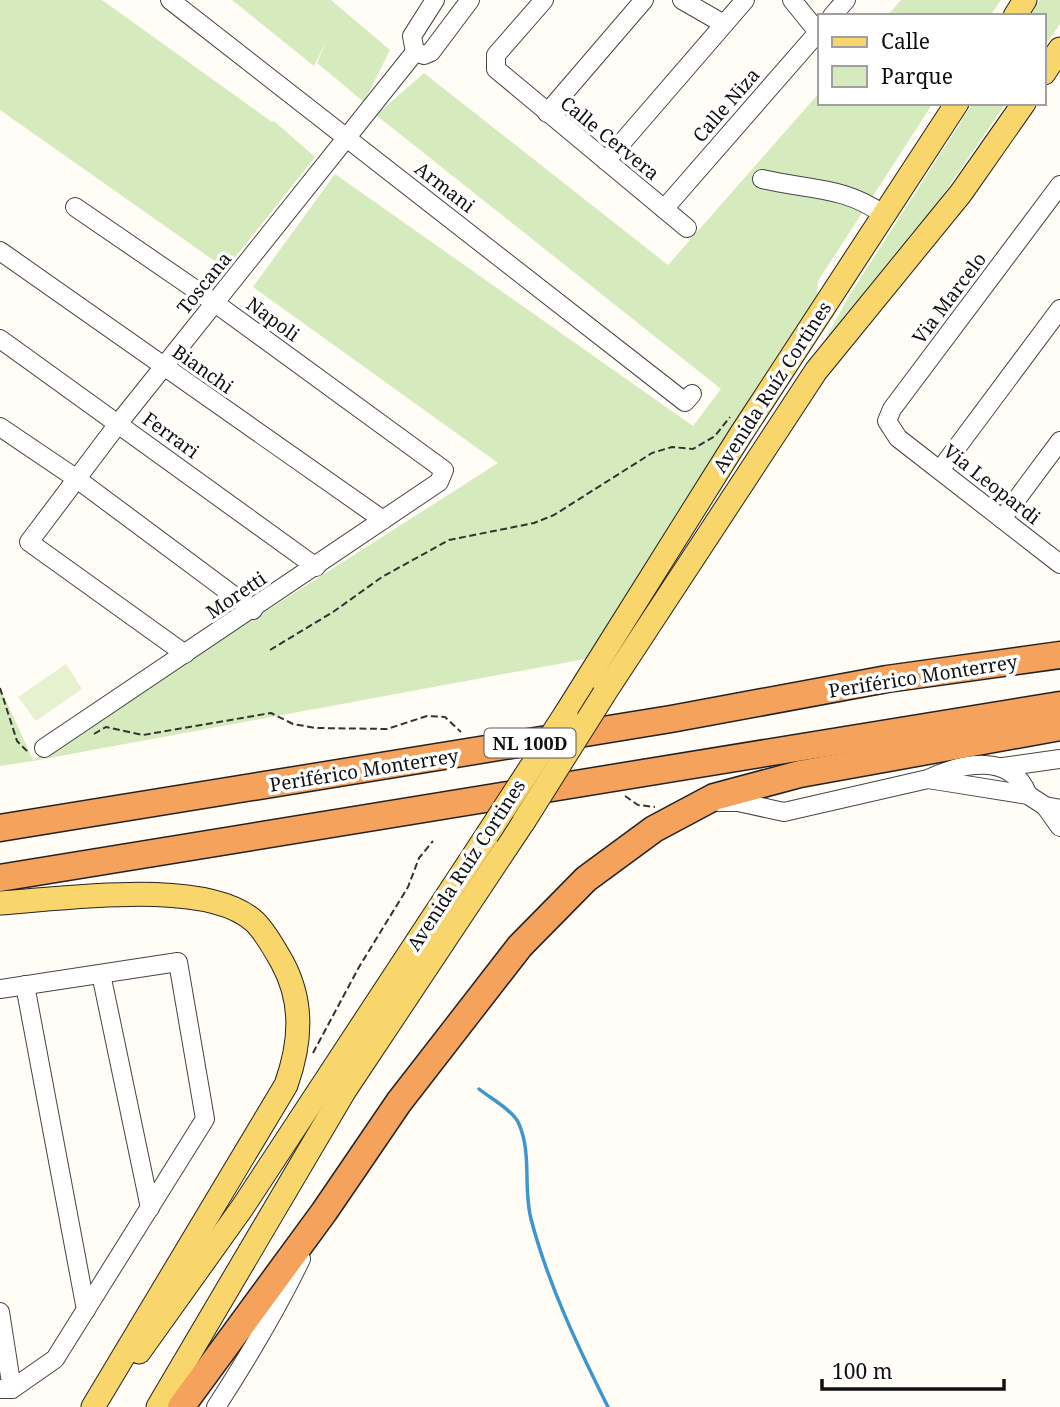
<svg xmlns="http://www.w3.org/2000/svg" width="1060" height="1407" viewBox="0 0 1060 1407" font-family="'Noto Serif',serif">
<rect width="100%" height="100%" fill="#fffdf5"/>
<g fill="#d5ebbd">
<path d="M0,0H102L272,122L274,121L315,157L226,269L0,110Z"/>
<path d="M232,0H331L390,50L364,102L317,63L326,42L314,66Z"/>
<path d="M901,0H1001L990,16H887Z"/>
<path d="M1040,0H1060V24L1044,47V16H1030Z"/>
<path d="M424,73L668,265L820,92V103H933L818,281L816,306L585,659L33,761L0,766V687L33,760L498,463L253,287L335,174L693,426L721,389L376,115Z"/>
<path d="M973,103H1006L912,240L821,347L849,296Z"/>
</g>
<path fill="#e6f2cf" d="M66,664L82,689L36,721L18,697Z"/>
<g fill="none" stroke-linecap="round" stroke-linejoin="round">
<path stroke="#3f96cf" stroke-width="3.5" d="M479,1089C490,1098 514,1111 519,1124C532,1154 523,1188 531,1219C548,1284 578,1347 608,1407"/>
<g stroke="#444" stroke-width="20">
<g id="minor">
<path d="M170,0L685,402L692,394"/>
<path d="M544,0L496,55V69L687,228"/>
<path d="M682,0L722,23"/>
<path d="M792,0L818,32"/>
<path d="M832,16L846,0"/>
<path d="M415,52L424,55L431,52L470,0"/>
<path d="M415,52L412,36L435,0"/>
<path d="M547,113L644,0"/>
<path d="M606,161L745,0"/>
<path d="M762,179C808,190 845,186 884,215"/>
<path d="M1060,185L892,409L887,421L898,438L1060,564"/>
<path d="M664,209L820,30"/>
<path d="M0,251L383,520"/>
<path d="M0,339L316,567"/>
<path d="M0,427L77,479L253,610"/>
<path d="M940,470L1060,309"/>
<path d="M1002,519L1060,441"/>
<path d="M185,654L29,542L121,420L415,52"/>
<path d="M44,748L439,482L444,470L215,303L75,207"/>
<path d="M1003,767L1060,759"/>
<path d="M928,779L1028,795L1045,806L1060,809"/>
<path d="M719,802H738L784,812L928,779C962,763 1011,752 1028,795"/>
<path d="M1045,806L1060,827"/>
<path d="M101,974L150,1208"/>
<path d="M25,985L86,1310"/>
<path d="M0,989L178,962L205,1119L55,1359L12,1389H0"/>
<path d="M0,1312L12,1389"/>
<path d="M216,1407C247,1359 276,1311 301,1259"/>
</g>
</g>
<g stroke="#222" stroke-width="25">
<g id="major">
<path d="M1015,16L1025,0"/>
<path d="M1044,73L1060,49"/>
<path d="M604,694L816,371L961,193L1024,103"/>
<path d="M566,713L741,434L957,103"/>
<path d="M0,903C62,899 208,877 255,922C266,933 274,948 282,962C304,1002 301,1043 286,1085L93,1407"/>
<path d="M139,1352L242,1208L487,835"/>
<path d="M158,1407L345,1090L524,821"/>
</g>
</g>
<g stroke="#222" stroke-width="29">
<g id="highway">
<path d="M0,828L671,719L887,679L1060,655"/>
<path d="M0,878L1060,705"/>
<path d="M181,1407L324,1212L399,1102L520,946L586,879L654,829L714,797L800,774L1060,727"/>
</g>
</g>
<g stroke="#333" stroke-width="2" stroke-dasharray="7 3.5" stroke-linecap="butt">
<path d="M270,650L333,612L382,577L449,540L534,523L554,515L652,453L672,447L693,449L715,436L730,417"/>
<path d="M0,688L17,741L29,753"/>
<path d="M94,734L106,727L143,735L271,713L293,724L316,728L387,729L427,716L445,717L461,732"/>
<path d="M625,796L638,805L655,807"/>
<path d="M313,1053L359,967L408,887L419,858L433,841"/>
</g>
<use href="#minor" stroke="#fff" stroke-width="18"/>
<use href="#major" stroke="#f9d66b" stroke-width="23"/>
<use href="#highway" stroke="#f5a25d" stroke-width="26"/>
<g stroke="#222" stroke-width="25" stroke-linecap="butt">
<g id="major-bridge">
<path d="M524,821L604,694"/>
<path d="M487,835L566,713"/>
</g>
</g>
<use href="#major-bridge" stroke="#f9d66b" stroke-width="23"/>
</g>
<g text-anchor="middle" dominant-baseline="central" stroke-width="7" stroke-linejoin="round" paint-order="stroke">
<rect fill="#fff" stroke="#585858" stroke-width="2" x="484.5" y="728.5" width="91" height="29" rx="5"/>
<g font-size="18" font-weight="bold" fill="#111">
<text x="530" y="743">NL 100D</text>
</g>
<g font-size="19" fill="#111" stroke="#fff">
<text transform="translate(726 105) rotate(-49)">Calle Niza</text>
<text transform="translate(610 138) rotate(39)">Calle Cervera</text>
<text transform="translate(445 187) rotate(38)">Armani</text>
<text transform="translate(204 283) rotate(-51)">Toscana</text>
<text transform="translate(949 298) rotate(-53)">Via Marcelo</text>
<text transform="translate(273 319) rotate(36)">Napoli</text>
<text transform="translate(203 369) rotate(35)">Bianchi</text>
<text transform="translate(772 387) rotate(-57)">Avenida Ruíz Cortines</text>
<text transform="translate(171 435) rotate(36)">Ferrari</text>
<text transform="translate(992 484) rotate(38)">Via Leopardi</text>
<text transform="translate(236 595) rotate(-34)">Moretti</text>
<text transform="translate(923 676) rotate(-9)">Periférico Monterrey</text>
<text transform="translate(364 770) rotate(-9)">Periférico Monterrey</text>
<text transform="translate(466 865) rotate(-57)">Avenida Ruíz Cortines</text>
</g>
</g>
<rect x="818" y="14" width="228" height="91" fill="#ffffff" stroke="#a0a0a0" stroke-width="2"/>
<rect x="832" y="37" width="35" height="10" fill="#f9d66b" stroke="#a0a0a0" stroke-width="2"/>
<text x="881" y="49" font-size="21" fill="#111111">Calle</text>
<rect x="832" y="66" width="35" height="21" fill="#d5ebbd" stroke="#a0a0a0" stroke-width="2"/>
<text x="881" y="84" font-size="21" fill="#111111">Parque</text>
<path d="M822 1379v10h182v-10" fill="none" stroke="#111111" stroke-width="3.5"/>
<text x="832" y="1379" font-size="21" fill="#111111" stroke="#ffffff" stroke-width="5" paint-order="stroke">100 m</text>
</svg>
